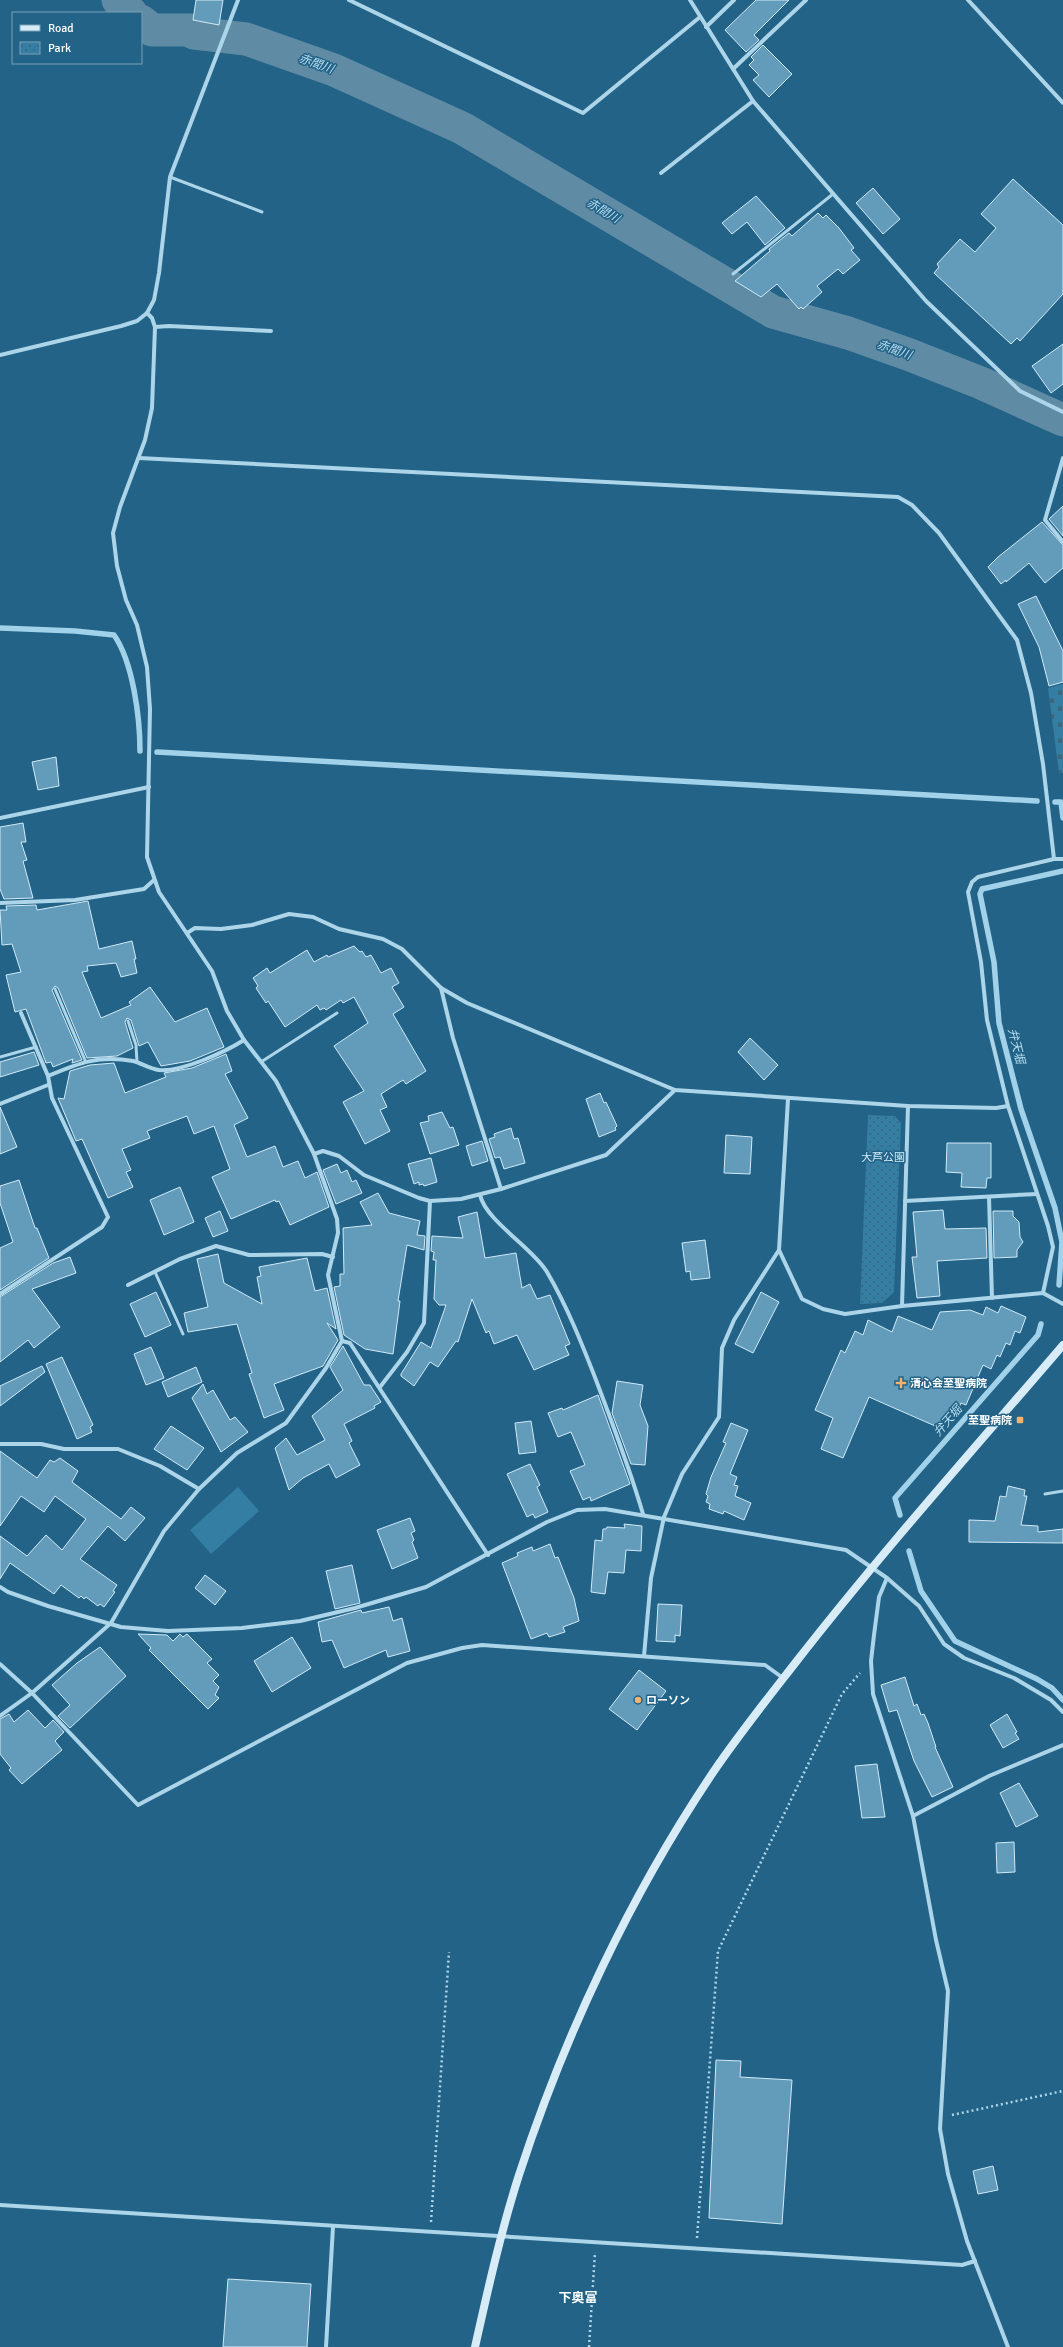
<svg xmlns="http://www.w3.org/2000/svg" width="1063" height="2347" viewBox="0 0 1063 2347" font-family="Signika,'Noto Sans JP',sans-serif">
<defs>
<pattern id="cemetery-stones" width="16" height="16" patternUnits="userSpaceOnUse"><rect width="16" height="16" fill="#347da3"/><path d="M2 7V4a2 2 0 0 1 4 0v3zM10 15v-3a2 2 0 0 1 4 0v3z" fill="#406478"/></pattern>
<pattern id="park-dots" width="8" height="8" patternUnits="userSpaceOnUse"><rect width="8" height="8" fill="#347da3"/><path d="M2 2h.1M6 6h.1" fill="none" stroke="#406478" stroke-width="1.8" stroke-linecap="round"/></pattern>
</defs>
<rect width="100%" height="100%" fill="#226387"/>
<path fill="#347da3" d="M238,1487L259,1511L211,1554L190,1530Z"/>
<path fill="url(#cemetery-stones)" d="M1063,684V773H1059L1048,688Z"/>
<path fill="url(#park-dots)" d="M868,1115L895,1116L901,1123L894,1292L882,1303L860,1304Z"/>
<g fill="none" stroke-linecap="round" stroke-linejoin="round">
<g stroke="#a1d2ea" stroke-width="5.5">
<path d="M0,628L75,631L114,635C133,662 140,718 140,751"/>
<path d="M157,752L1037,801"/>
<path d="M1055,802H1061L1063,818"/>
<path d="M1059,1285L1062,1242L1055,1208L1021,1109L999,1023L994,962L980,894L982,889L1063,871"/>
<path d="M900,1515L895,1498L1038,1335L1041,1324"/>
<path d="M909,1551L921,1591L955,1641L1037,1679L1052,1688L1063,1700"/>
</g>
<g stroke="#5f8ba4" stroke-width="33">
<path d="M118,0L131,13"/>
<path d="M141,21L152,30H191L194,33L246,39L334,70L462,128L773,312L848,333L910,355L981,383L1063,420"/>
</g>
</g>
<g fill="#639cba" stroke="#d1eaf7">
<path d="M196,0H223L219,25L193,20Z"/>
<path d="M756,0H789L754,35L759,40L746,52L725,30Z"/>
<path d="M763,45L792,74L769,97L753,80L759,75L749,65L754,60L751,57Z"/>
<path d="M1013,179L1063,225V294L1020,341L1017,338L1011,344L934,273L939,267L937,264L960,239L975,252L996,228L981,214Z"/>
<path d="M873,188L900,219L883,234L856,203Z"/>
<path d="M756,196L785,228L765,245L747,222L732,234L722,223Z"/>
<path d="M818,213L823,218L826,215L839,228L854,248L851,250L860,260L843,274L838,269L817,286L822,292L803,309L801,307L799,309L777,284L761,297L735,281L770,251L769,249L789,233L792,236Z"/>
<path d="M1063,344V384L1051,393L1032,366Z"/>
<path d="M1063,506V536L1049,519Z"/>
<path d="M1042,522L1063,545V568L1045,583L1029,563L1006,582V580L1001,584L988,567L998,557Z"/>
<path d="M1036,596L1063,651V682L1049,686L1039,647L1018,604Z"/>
<path d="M56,757L59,786L38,790L32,762Z"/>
<path d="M23,823L26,842H21L27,860L23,861L33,898L4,899L0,889V827Z"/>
<path d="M88,901L99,949L132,941L136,959H134L137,973L121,977L116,963L87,966L88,971L82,972L101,1018L131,1005L129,1002L150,987L175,1022L207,1008L224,1047L190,1061L161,1066L148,1042L139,1046L131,1020L127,1018L125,1022L133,1048L117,1056L87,1058L58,988L55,986L52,990L82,1060L72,1063L73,1059L53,1067L51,1062L46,1063L26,1009L15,1012L6,975L21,972L12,944L2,945L0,910H7L6,906L36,905L37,910Z"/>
<path d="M354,946L360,952L362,951L366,957L371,955L381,973L391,968L399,983L392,987L404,1007L393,1014L426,1071L406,1084L403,1080L381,1094L387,1107L380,1110L390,1131L365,1144L343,1102L364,1091L334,1046L368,1023L354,997L343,1003L341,1000L326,1010L324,1008L320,1010L317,1005L285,1027L268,1001L266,1003L256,988L258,986L253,978L267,968L270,973L307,950L314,962L327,955L328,957Z"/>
<path d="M750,1038L778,1065L764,1080L738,1052Z"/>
<path d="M34,1052L39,1065L0,1077V1062Z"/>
<path d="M226,1054L232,1071L225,1074L248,1118L234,1125L247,1157L275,1146L283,1167L298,1161L305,1178L317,1172L329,1207L290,1225L279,1201L276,1202L275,1200L231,1219L212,1177L230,1169L214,1126L194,1134L187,1116L147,1131L150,1138L122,1149L131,1170L126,1172L133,1187L108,1198L82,1139L76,1141L58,1098L64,1099L70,1071L90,1065L114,1063L125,1093L166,1077L164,1073L192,1068Z"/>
<path d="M600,1093L604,1103L606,1102L617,1126L615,1128L616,1130L599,1137L586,1099Z"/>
<path d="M0,1107L17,1147L0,1154Z"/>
<path d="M442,1112L450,1128L453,1127L459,1145L430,1154L420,1123L429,1121L428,1116Z"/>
<path d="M511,1128L514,1139L518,1138L525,1163L504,1169L500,1157L495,1158L489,1139L495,1137L494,1134Z"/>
<path d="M726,1135L752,1137L750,1174L724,1173Z"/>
<path d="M482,1141L488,1161L472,1166L466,1146Z"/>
<path d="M947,1143H991V1178H987L986,1188L961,1187L962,1173L946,1172Z"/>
<path d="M431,1158L437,1182L424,1186L423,1184L419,1185V1182L414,1184L408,1164Z"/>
<path d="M337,1164L341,1173L347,1170L352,1182L356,1180L362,1193L336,1204L323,1170Z"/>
<path d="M19,1180L35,1228H37L49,1258L0,1290V1248L13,1242L0,1203V1186Z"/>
<path d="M180,1187L194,1222L164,1235L150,1200Z"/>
<path d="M378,1193L389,1213L420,1221L417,1235L425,1236L424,1250L407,1245L398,1301H400L393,1354L365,1349L344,1335L334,1287L340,1286V1274H344L343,1228L372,1225L360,1202Z"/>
<path d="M943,1210L945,1229L986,1228L987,1258L937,1261L940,1296L917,1298L912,1257H917L913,1212Z"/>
<path d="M220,1211L228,1231L213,1237L205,1218Z"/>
<path d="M993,1211H1013V1216L1019,1222L1020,1237L1023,1242L1017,1250V1257L994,1258Z"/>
<path d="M477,1212L485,1258L516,1253L522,1288L530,1284L537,1299L550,1295L570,1344L565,1346L569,1355L534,1370L517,1335L494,1344L489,1331L486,1333L472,1299L458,1342L456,1341L438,1367L430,1362L414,1386L401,1376V1374L421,1342L431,1348L446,1305H439L434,1299L436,1260H433L434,1252L431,1251L432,1236L463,1238L458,1217Z"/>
<path d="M705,1240L710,1278L691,1280L690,1271L686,1272L682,1243Z"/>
<path d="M218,1254L224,1283L262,1304L257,1277L261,1276L259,1267L307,1258L315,1291L327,1288L336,1329L327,1323L338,1340L323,1366L274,1384L284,1410L264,1418L249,1374L252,1373L237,1324L188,1332L184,1313L208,1307L197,1259Z"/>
<path d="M70,1257L76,1273L32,1289L60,1327L34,1348L28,1340L0,1362V1297L53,1263Z"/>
<path d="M156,1292L171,1325L145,1337L130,1304Z"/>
<path d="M761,1292L779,1302L753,1353L735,1344Z"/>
<path d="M1001,1306L1026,1317L1020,1333L1015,1331L1010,1345L1006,1343L1000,1357L997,1355L991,1369L983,1365L966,1405L961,1403L955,1417L948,1414L942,1429L869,1397L843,1458L821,1449L833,1418L815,1410L841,1350L845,1353L855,1331L863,1335L868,1320L892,1332L898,1316L932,1330L940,1312L970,1310L983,1315L986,1307L998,1313Z"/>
<path d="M343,1346L364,1385H370L381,1402L374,1406L375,1408L344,1424L352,1441L349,1443L360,1465L336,1478L329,1464L303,1478L289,1490L275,1448L286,1438L297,1455L325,1440L312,1416L343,1390L330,1367Z"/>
<path d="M151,1347L164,1378L146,1385L134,1354Z"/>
<path d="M62,1357L93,1425L90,1427L92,1432L77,1439L46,1364Z"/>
<path d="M42,1366L45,1372L0,1406V1386Z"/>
<path d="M196,1367L202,1382L168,1397L162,1382Z"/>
<path d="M617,1381L643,1385L640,1405L648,1426L645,1465L631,1464L612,1413Z"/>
<path d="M203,1384L207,1394L213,1390L230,1420L235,1417L248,1432L221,1452L192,1398Z"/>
<path d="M598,1395L630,1484L591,1501L590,1497L583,1500L570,1471L585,1465L571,1432L558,1437L548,1413L562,1408L563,1410Z"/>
<path d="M531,1421L536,1452L519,1454L515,1423Z"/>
<path d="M731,1423L748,1430L730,1474L737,1477L734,1485L738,1486L735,1496L751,1503L744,1520L724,1511L723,1514L709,1509L710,1504L706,1502L708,1496L706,1494L711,1477L726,1443L723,1442Z"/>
<path d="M171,1426L204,1448L187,1470L154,1449Z"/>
<path d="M0,1451L37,1478L50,1460L54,1462L60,1458L78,1471L72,1482L121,1519L131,1507L145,1518L125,1541L108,1526L80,1559L117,1585L113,1591L115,1592L104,1607L100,1604L98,1606L86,1597L84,1599L81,1596L79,1598L61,1585L54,1594L10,1563L0,1579V1536L27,1556L46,1535L62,1550L86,1519L55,1496L44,1512L21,1496L0,1526Z"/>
<path d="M530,1464L540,1485L537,1487L548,1512L535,1518L533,1514L527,1517L507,1474Z"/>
<path d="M1008,1486L1025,1490L1024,1496H1027L1021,1525L1038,1526V1532L1063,1529V1543L969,1542V1520L995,1521L1000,1496L1006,1497Z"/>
<path d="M410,1518L415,1531L411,1533L414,1540L412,1542L418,1558L392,1569L377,1530Z"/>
<path d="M624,1524L642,1526L641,1551L626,1550L624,1573L608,1572L605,1594L591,1592L595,1540L602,1541L603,1529H606L607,1527L625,1528Z"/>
<path d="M550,1544L555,1558L558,1557L574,1598L579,1621L563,1627L565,1632L549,1637L547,1633L531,1639L502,1563L518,1556L517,1553L532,1547L533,1551Z"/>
<path d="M352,1565L360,1603L335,1609L326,1571Z"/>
<path d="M205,1575L226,1591L215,1605L195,1588Z"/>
<path d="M658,1604L682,1605L680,1636L675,1635V1642L656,1641Z"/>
<path d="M389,1607L393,1621L402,1618L410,1651L388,1657L386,1650L344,1668L332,1640L322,1642L318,1622L361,1610L362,1613Z"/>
<path d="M138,1634L167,1635L173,1641L180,1634L183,1637L187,1634L212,1659L207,1663L219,1675L213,1681L219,1687L215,1695L219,1698L208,1709L149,1650L151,1648Z"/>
<path d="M292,1637L311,1668L272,1692L254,1661Z"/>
<path d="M100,1647L126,1676L70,1728L58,1716L70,1705L52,1685L77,1663Z"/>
<path d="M639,1670L666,1691L637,1730L609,1709Z"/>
<path d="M905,1677L914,1706L917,1704L921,1715L924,1714L928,1723L936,1747H935L953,1787L932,1797L914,1761L897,1710L889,1712L881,1685Z"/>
<path d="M28,1710L45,1728L53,1720L64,1732L55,1741L62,1750L22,1784L9,1770L11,1768L0,1754V1719L9,1714L14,1722Z"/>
<path d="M1007,1714L1017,1732L1015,1733L1019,1739L1003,1748L990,1725Z"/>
<path d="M877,1764L885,1817L862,1818L855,1766Z"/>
<path d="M1019,1783L1038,1816L1016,1827L1000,1793Z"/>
<path d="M1014,1842L1015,1872L997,1873L996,1843Z"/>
<path d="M716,2060L741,2061L740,2077L792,2080L782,2224L709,2218Z"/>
<path d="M993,2166L998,2190L978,2194L973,2171Z"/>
<path d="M228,2279L311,2284L307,2347H223Z"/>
</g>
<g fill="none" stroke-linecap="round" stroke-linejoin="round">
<g stroke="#add5e9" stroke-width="2.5" stroke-dasharray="2 3" stroke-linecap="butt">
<path d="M952,2115L1063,2091"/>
<path d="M431,2222L449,1952"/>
<path d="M697,2238L718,1951L842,1694L860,1673"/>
<path d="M589,2347L595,2252"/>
</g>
<g stroke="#add5e9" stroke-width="3">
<path d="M170,177L262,212"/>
<path d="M733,274L833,194"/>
<path d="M55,989L85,1060"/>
<path d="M128,1021L136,1045L137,1062"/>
<path d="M0,1057L36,1047"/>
<path d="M261,1062L337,1013"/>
<path d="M155,1272L183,1334"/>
<path d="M1045,1494L1063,1491"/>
</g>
<g stroke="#add5e9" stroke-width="4">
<path d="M349,0L583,113L700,17"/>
<path d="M690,0L753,101L926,301L1020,391L1063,412"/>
<path d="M968,0L1063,103"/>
<path d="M706,27L734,0"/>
<path d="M733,69L806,0"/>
<path d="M661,173L753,101"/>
<path d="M155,327L169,326L271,331"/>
<path d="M0,355L121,326L137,321L147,313L154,300L159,273L170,177L238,0"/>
<path d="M139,458L898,497L912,505L939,533L1017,640L1031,693L1043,764L1054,859L978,877L972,882L968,892L981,962L987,1020L1008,1106L1048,1226L1053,1247L1043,1293"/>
<path d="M1063,458L1045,520L1063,542"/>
<path d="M0,818L149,787"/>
<path d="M1054,859H1063"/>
<path d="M0,903L75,900L144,889L154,880"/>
<path d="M187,933L195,928L221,929L252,925L289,914L313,917L339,929L383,939L402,949L441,988L467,1003L675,1090L908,1106L996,1108L1008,1106"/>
<path d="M441,988L453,1038L501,1189"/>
<path d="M21,1013L48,1076"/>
<path d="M788,1099L779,1250L802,1299L823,1309L845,1314L902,1306L1043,1293L1063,1304"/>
<path d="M0,1104L48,1085"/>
<path d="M314,1154L323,1151L339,1156L364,1175L419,1198L430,1201L461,1199L501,1189L606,1155L675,1090"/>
<path d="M480,1195C486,1221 533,1248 547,1272C567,1306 582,1344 596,1380C613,1425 630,1469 643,1514"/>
<path d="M989,1197L992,1298"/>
<path d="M905,1201L1037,1194"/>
<path d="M128,1285L180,1259L216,1246L249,1255L322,1254L333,1257"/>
<path d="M0,1294L102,1227L108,1217L52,1098L48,1076C79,1063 98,1055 133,1061C141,1063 150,1069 159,1070C182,1072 225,1052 244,1040"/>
<path d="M902,1306L908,1106"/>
<path d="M342,1341L350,1343L488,1555"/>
<path d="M380,1387L407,1352L424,1323L430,1201"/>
<path d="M0,1444H41L64,1449H118L160,1466L199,1489"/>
<path d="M887,1578L879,1597L874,1635L871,1661L873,1694L913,1816L936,1940L948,1991L940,2129L948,2174L967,2241L1008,2347"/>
<path d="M0,1587L8,1592L48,1606L121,1627L168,1631L242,1628L300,1621L355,1608L426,1587L547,1522L577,1510L605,1509L846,1550L887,1578L919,1606L944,1644L964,1658L1014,1678L1051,1700L1063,1712"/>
<path d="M644,1656L651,1578L664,1517L682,1474L719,1417L722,1348L734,1320L779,1250"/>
<path d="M0,1664L32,1693L138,1805L407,1663L462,1648L482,1645L765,1665L783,1678"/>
<path d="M0,1716L32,1693L111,1623L164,1531L199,1489L237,1453L286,1423L326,1368L342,1341L328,1275L338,1233L337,1219L314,1154L276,1081L244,1040L227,1011L212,971L159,892L147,857L150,709L147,667L137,625L126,600L117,566L113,533L120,507L145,440L152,408L155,327L152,318L147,313"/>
<path d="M913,1816L989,1776L1063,1745"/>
<path d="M0,2205L962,2265L975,2261"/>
<path d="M326,2347L333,2227"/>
</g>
<path stroke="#d8ecf7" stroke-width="8" d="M475,2347C488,2289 501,2231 519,2175C565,2034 631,1894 714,1771C740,1733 768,1698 796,1662C881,1553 973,1450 1063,1345"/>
</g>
<g fill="#f5b26f" stroke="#226387" stroke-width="1.5">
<path d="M899 1377h4v4h4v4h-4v4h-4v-4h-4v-4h4z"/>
<rect x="1016" y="1416" width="8" height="8" rx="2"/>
<circle cx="638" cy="1700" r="4"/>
</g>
<g text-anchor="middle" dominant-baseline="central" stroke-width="3" stroke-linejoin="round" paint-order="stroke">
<g font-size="11" fill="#d1eaf7" stroke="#226387">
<text x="883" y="1157">大芦公園</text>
</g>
<g font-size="11" font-weight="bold" fill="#fff" stroke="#226387" text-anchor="start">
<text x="910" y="1383">清心会至聖病院</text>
<text x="1012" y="1420" text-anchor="end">至聖病院</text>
<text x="646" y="1700">ローソン</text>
</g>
<g font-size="12" font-style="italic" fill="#b8def1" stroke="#226387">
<text transform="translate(316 64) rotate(20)">赤間川</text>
<text transform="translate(603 211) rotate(31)">赤間川</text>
<text transform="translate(894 350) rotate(20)">赤間川</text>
<text transform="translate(1016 1046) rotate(76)">弁天堀</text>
<text transform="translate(948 1421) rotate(-49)">弁天堀</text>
</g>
<g font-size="13" font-weight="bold" fill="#fff" stroke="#226387">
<text x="578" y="2298">下奥富</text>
</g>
</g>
<rect x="12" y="12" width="130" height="52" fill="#226387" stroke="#7aa1b7"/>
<rect x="20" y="25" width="20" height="6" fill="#d8ecf7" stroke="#7aa1b7"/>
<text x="48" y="32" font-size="12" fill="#ffffff">Road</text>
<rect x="20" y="42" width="20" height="12" fill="url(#park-dots)" stroke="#7aa1b7"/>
<text x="48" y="52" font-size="12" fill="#ffffff">Park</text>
</svg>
